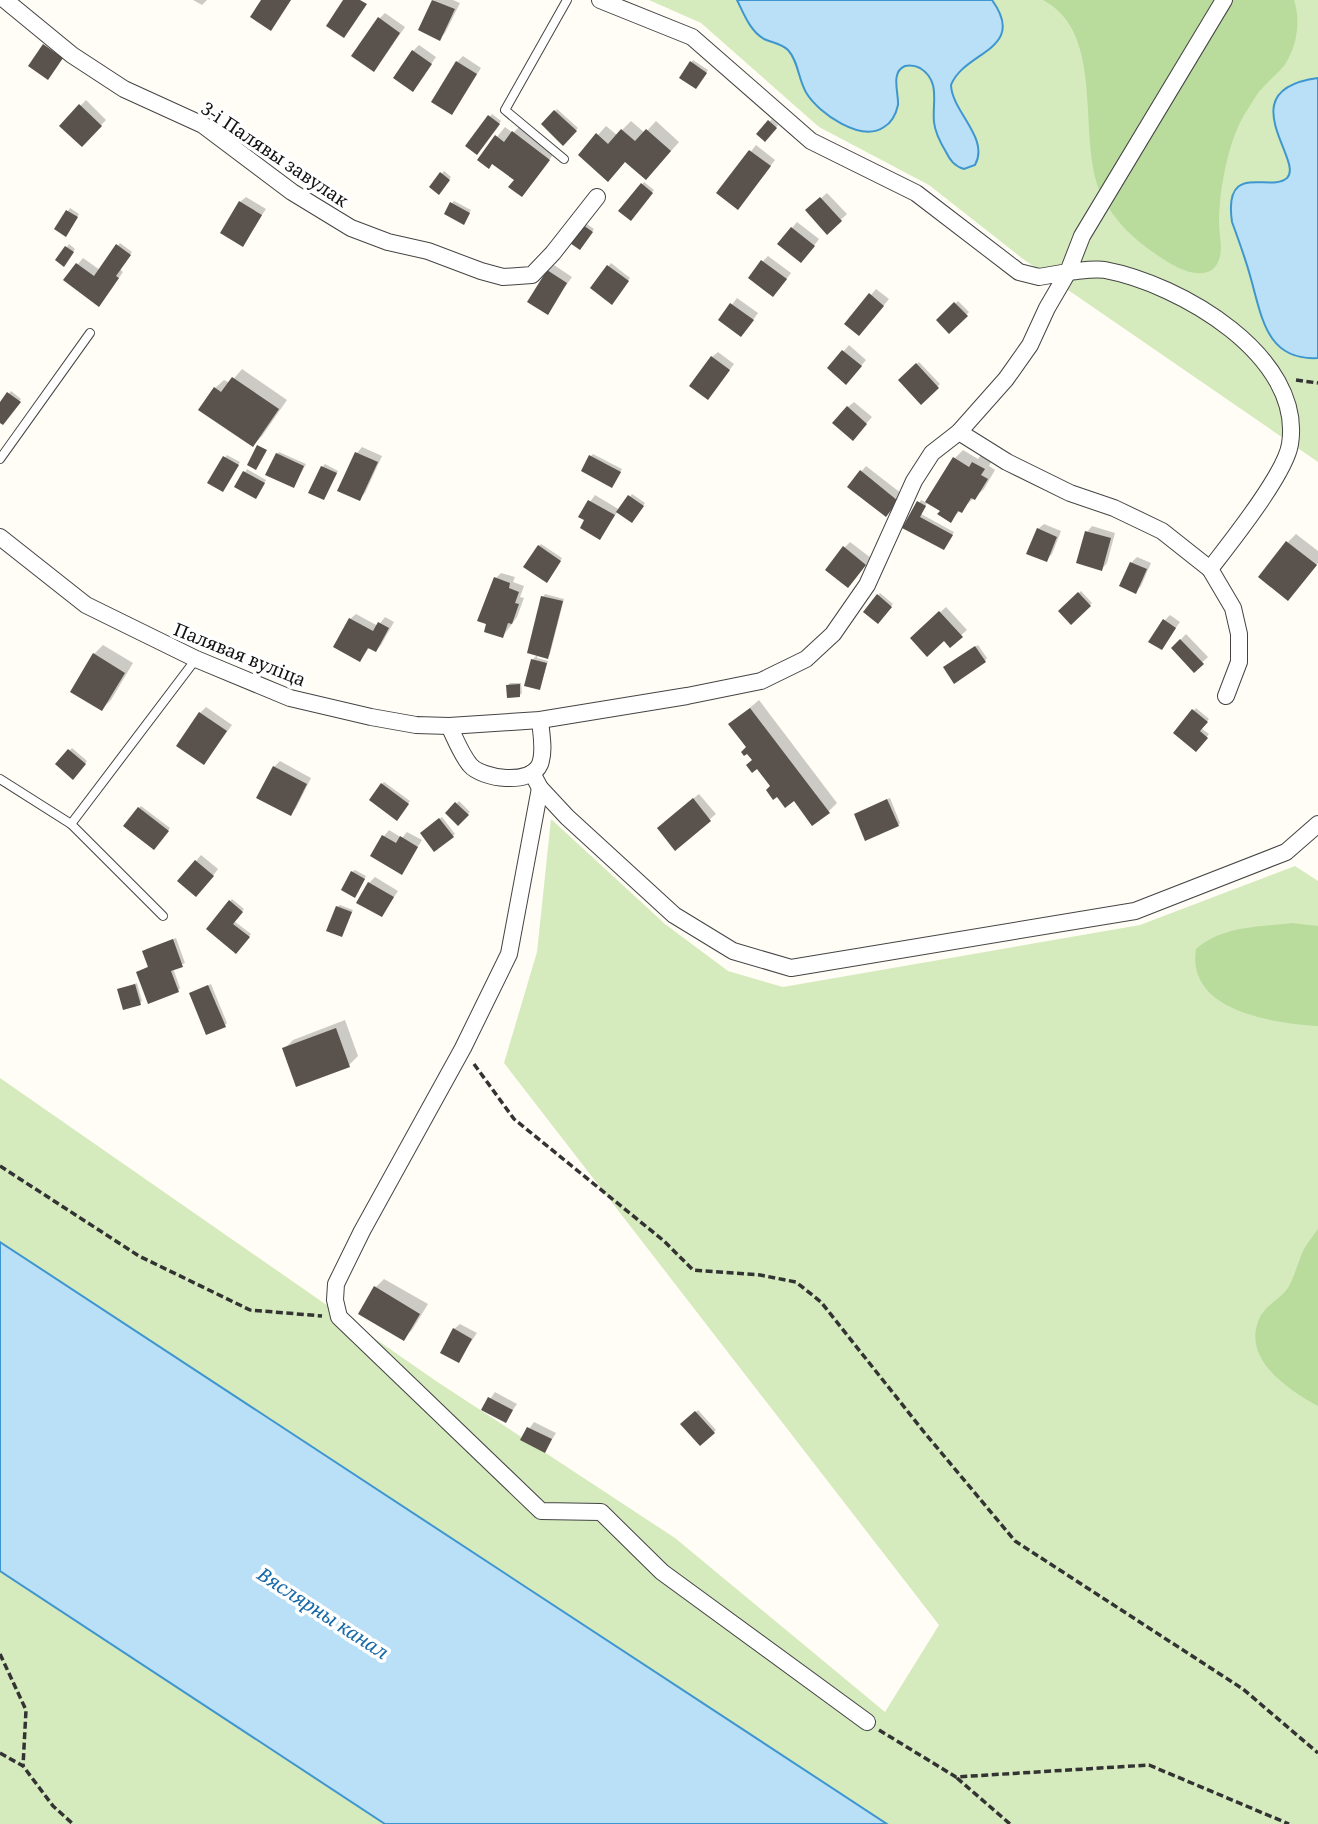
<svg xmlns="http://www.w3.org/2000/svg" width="1318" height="1824" viewBox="0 0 1318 1824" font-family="'Noto Serif',serif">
<rect width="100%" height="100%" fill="#fffdf5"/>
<g fill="#d5ebbd">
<path d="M649,0H1318V462L1023,259L929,185L819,127L701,23Z"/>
<path d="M551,819L665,924L728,971L783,987L1140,925L1295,866L1318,881V1824H887L0,1242V1078L436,1381L675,1538L885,1712L939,1625L504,1063L537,952Z"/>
<path d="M0,1571L385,1824H0Z"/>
</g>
<g fill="#b9dc9c">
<path d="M1043,0H1294C1301,21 1297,47 1284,66C1276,75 1266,83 1258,93C1253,100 1249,108 1244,115C1228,143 1219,190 1219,223C1219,237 1226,257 1213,269C1202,278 1184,271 1173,265C1144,248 1117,227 1102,196C1075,141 1108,34 1043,0Z"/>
<path d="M1292,923L1318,926V1026C1274,1023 1186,1012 1196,949C1222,926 1259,927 1292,923Z"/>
<path d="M1318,1229V1406C1288,1390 1240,1358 1260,1317C1267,1303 1282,1299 1289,1286C1295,1275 1298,1262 1303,1251C1307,1243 1313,1236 1318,1229Z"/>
</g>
<g fill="#b9e0f7" stroke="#3f96cf" stroke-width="2">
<path d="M737,0H992C1028,50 964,51 951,85C952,112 990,138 975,165L964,169C954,166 950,160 946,152C940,142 935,133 934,122C932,103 941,81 920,68C916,66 910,65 905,66C890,72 899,94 898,105C896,114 891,123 884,127C861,143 819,113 807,94C798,80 799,62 788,50C781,43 772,43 764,39C750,31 744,14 737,0Z"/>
<path d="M1318,78V358C1267,361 1262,318 1251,279C1246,260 1239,241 1232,222C1223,160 1270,193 1287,178C1305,161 1228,90 1318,78Z"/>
<path d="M0,1242L887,1824H385L0,1571Z"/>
</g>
<g fill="#0003">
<path d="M193,0H207L202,5Z"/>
<path d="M434,0H453L460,3L445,33L439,39L420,29Z"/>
<path d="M385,13L405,27L379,64V19Z"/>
<path d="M419,45L436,57L413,90V51Z"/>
<path d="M463,56L481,68L452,113L457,62Z"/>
<path d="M693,60L708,70L698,85L691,63Z"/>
<path d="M86,100L106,120L82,145L61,126Z"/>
<path d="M557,109L578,128L563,143L543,124Z"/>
<path d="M492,114L501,121L479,150L468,146Z"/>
<path d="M772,119L778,125L765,140L758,134Z"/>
<path d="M631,121L645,133L656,121L679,142L655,169L626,160L580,155L606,126L617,135Z"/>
<path d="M522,124L557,150L521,195L516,179L493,162L479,159L505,127L513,133Z"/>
<path d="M756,145L775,160L743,202L719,193Z"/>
<path d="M444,171L451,177L441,190L431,187Z"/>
<path d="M644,182L654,190L631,218L621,210Z"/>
<path d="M827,193L847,214L828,232L808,210Z"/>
<path d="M246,197L266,209L243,244L240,202Z"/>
<path d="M454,201L471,210L466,220L452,203Z"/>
<path d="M70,208L79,214L68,232L56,229Z"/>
<path d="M584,222L594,229L582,246Z"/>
<path d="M797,222L819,239L807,255L792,228Z"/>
<path d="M120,243L132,252L120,269L123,272L104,299L65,280L83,258L100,270Z"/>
<path d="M69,244L75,249L66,262L58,260Z"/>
<path d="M768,256L791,273L779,289L762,262Z"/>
<path d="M611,263L630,278L614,300L592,288Z"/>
<path d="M554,265L572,277L547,312L548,271Z"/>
<path d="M876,289L889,299L865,328L847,323Z"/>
<path d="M737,298L758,313L746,330L720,320Z"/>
<path d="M958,301L969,312L949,332L938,320Z"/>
<path d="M849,345L866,360L852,377L829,368Z"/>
<path d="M718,352L734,364L713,393L712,357Z"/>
<path d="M919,362L940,384L921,402L900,380Z"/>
<path d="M242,369L287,400L262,436L253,445L215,388L224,380L230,383Z"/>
<path d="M11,391L21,399L5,420H0V405Z"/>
<path d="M854,402L872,417L858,433L848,407Z"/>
<path d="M362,447L382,456L365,493L359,499L339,490L357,453Z"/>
<path d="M963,450L978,459L982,454L992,460L989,466L995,470L984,489L950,520L954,459Z"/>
<path d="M279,452L306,464L294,486L277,454Z"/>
<path d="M593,454L622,469L614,483L591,456Z"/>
<path d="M227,455L240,462L225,488L209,483Z"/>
<path d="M325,464L338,471L324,498L322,467Z"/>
<path d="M866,466L902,494L891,509L861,472Z"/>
<path d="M247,469L266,480L258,495L236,486Z"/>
<path d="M632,494L645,503L634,518L618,511L600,538L587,520L580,516L595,495L620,510Z"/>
<path d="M921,500L927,503L921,514L954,532L946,546L905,527Z"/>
<path d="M1044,524L1061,531L1052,554L1046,560L1038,529Z"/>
<path d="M1092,526L1115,533L1107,563L1102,569L1087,532Z"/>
<path d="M1296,534L1318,551V563L1296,590L1288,542Z"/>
<path d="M850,542L871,558L854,580L844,548Z"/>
<path d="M541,544L562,558L549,578L539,546Z"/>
<path d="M1137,557L1151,563L1141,586L1135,592L1131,563Z"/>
<path d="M501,573L515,577L513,582L524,586L520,597L524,598L517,617L503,636L496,578Z"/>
<path d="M1081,591L1092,603L1071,622L1061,611Z"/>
<path d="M880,593L893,604L877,622L865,612Z"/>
<path d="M545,594L564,599L550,654L548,657L538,654L537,658L548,661L540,688L526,684L533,659L538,654L543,597Z"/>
<path d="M946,607L967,630L950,645L944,638H912Z"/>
<path d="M356,614L378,626L385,617L394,622L381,645L376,650L370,647L360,660L350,619Z"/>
<path d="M1170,615L1180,622L1161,648L1164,621Z"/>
<path d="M1186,634L1208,657L1194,670L1173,648Z"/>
<path d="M103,645L133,663L111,700L102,709L94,654Z"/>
<path d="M978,645L987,658L985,661L947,665Z"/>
<path d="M510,683H521L522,693L519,696L508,685Z"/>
<path d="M759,700L837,803L828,812L772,786L731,724Z"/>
<path d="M206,707L232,725L204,763L200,713Z"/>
<path d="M1196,708L1209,719L1201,728L1209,734L1196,750L1175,733Z"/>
<path d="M72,748L87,761L73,777L57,764Z"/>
<path d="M280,761L311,778L296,808L290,814L274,767Z"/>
<path d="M384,782L410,801L399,816L382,784Z"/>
<path d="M699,794L716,814L675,848L664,822Z"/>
<path d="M890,798L900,823L898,825L856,814Z"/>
<path d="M459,801L470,812L458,823L447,813Z"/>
<path d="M141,806L170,828L156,846L139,808Z"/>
<path d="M442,817L455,834L435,850L424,831Z"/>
<path d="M389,830L402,838L407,832L422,840L402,873L384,836Z"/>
<path d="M201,855L218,869L202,890L196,861Z"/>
<path d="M355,870L366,876L357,894L352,872Z"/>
<path d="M375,877L398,891L382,915L369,883Z"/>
<path d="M232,899L244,909L234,921L251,934L236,951L208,929Z"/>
<path d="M340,905L353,910L342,935L337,907Z"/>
<path d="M176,938L185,963L173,968L180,988L178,991L138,972L149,966L144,951L146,949Z"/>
<path d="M137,983L142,1001L140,1003L119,990Z"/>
<path d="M211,984L227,1023L225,1025L191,993Z"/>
<path d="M345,1020L358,1056L349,1065L297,1085L284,1049L293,1040Z"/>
<path d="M384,1279L428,1304L412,1330L403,1339L375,1288Z"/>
<path d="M460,1324L477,1333L458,1361L454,1329Z"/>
<path d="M495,1392L517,1404L505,1421L483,1409Z"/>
<path d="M698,1410L716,1430L700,1444L683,1424Z"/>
<path d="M534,1422L556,1433L545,1451L522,1439Z"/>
</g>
<g fill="#5a524d">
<path d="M261,0H291L271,31L250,17Z"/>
<path d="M343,0H360L367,4L344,38L326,26Z"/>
<path d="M432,0L455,9L440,41L418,30Z"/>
<path d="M378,17L400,33L374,72L351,56Z"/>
<path d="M43,44L63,58L48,80L28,66Z"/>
<path d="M412,50L432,64L413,92L393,78Z"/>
<path d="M456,61L477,74L452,115L431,102Z"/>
<path d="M690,61L707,73L696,89L679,78Z"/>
<path d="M79,104L102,126L82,147L59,126Z"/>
<path d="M554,110L577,131L563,146L541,124Z"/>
<path d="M488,115L500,124L477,155L465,146Z"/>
<path d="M768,120L777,128L765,142L756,134Z"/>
<path d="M621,129L635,141L646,129L671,151L646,180L625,162L608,182L578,155L596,133L608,144Z"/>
<path d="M512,131L550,160L522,197L508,187L514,180L492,164L489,169L477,160L495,135L504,142Z"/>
<path d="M749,150L771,166L738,210L716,193Z"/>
<path d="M440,172L450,180L439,195L429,187Z"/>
<path d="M641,183L653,193L631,221L618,211Z"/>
<path d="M820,197L842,221L827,235L805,210Z"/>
<path d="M239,201L262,215L243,247L220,233Z"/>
<path d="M450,202L470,213L464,225L444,214Z"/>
<path d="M66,210L78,217L66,237L54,229Z"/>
<path d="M580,223L593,232L580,250L567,241Z"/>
<path d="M791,227L815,246L801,263L777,244Z"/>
<path d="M116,244L131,255L116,276L119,278L99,307L63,280L76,263L94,276Z"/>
<path d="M65,246L74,252L64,267L55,260Z"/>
<path d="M761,260L787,279L773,297L748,278Z"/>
<path d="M607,265L629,281L612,305L590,288Z"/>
<path d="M547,270L567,283L548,315L527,302Z"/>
<path d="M869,293L884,306L859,336L844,324Z"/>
<path d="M954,302L968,316L949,334L936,320Z"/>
<path d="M730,303L754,320L741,337L718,320Z"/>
<path d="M842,350L862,366L846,385L827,368Z"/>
<path d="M711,356L730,370L708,400L689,386Z"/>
<path d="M916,363L939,388L921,405L898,380Z"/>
<path d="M232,377L279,409L253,447L198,410L214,387L221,392Z"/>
<path d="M7,392L21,402L3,425L0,423V402Z"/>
<path d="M847,406L867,424L853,441L832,423Z"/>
<path d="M257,445L267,450L256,470L247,465Z"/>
<path d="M355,452L378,462L360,501L337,491Z"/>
<path d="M276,453L304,466L294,488L265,475Z"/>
<path d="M589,455L621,472L612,488L581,471Z"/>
<path d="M223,456L239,465L223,492L207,483Z"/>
<path d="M953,457L969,467L972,462L985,469L981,475L988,479L975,500L971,498L962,513L958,511L951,523L937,514L940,511L925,502Z"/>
<path d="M321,466L337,473L324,500L308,493Z"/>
<path d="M860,470L898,501L886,517L847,487Z"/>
<path d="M243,471L265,483L256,499L234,487Z"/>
<path d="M628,495L644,506L632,523L616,512Z"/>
<path d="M588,500L615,515L600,540L580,528L584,520L578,517Z"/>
<path d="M917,501L926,506L920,517L953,535L944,550L902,528Z"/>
<path d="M1037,528L1057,537L1047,562L1026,554Z"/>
<path d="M1085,531L1111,538L1102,571L1076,563Z"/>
<path d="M1286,541L1317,565L1288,601L1258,577Z"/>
<path d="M538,545L561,561L547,583L523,567Z"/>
<path d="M843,546L866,565L848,588L825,570Z"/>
<path d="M1130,562L1147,569L1136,594L1119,586Z"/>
<path d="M494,577L510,583L509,588L519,592L515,603L519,604L512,624L508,623L503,638L484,632L486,624L477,621Z"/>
<path d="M1078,592L1091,606L1071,625L1058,611Z"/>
<path d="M877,594L892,607L878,624L863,612Z"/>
<path d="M541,596L563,601L548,659L527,653Z"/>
<path d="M939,611L963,637L950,648L944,641L927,657L910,638Z"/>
<path d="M349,618L373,631L378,622L389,628L376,652L368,648L360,662L333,647Z"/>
<path d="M1163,619L1176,628L1162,650L1148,642Z"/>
<path d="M1180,639L1204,664L1194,673L1171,648Z"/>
<path d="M975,646L986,662L954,684L943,667Z"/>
<path d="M93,653L125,673L102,711L70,692Z"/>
<path d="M531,659L547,663L540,690L524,686Z"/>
<path d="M520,684V697L507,698L506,685Z"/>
<path d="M750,708L830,813L812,826L794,801L785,808L777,797L773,800L766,790L770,786L757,769L752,773L746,765L752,760L747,754L744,756L741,752L746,747L728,724Z"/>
<path d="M1192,709L1208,722L1200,731L1208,738L1196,752L1173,733Z"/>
<path d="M199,712L227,731L204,765L176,746Z"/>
<path d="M68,749L86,764L73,780L55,764Z"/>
<path d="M273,766L307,784L291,816L256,798Z"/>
<path d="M381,783L409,804L397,821L369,800Z"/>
<path d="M693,798L711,821L675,851L657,828Z"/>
<path d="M887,799L899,826L865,841L854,814Z"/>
<path d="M455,802L469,815L458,826L445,813Z"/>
<path d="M138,807L169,831L154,850L123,826Z"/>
<path d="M439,818L454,837L434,852L420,833Z"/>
<path d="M382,835L396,843L400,836L418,847L402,875L370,856Z"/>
<path d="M195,860L214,876L196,897L177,881Z"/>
<path d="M351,871L365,879L355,898L341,890Z"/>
<path d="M368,882L394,897L382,917L356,903Z"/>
<path d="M229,900L243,912L233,924L250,937L236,954L206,929Z"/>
<path d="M336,906L352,912L342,937L326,931Z"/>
<path d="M173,939L183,967L171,971L179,992L148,1004L136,972L148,967L142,951Z"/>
<path d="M135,984L141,1005L123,1010L117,989Z"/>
<path d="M208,985L226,1027L206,1035L189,993Z"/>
<path d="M336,1028L350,1067L296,1087L282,1048Z"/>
<path d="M374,1286L420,1314L404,1341L358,1314Z"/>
<path d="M453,1328L472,1339L459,1363L440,1353Z"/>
<path d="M488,1397L513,1410L506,1423L481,1410Z"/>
<path d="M695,1411L715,1433L700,1446L680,1424Z"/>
<path d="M527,1427L552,1439L545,1453L520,1440Z"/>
</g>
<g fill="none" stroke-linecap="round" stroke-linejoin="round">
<g stroke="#444" stroke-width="10">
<g id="lane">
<path d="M564,159L505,110L567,0"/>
<path d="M0,459L90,333"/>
<path d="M0,779L71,824L163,916"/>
<path d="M71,824L196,659"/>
</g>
</g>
<g stroke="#444" stroke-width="18">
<g id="street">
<path d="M5,0L72,55L124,89L203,125L292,192L351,228L388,242L428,251L481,271L503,277L532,275L553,253L597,197"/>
<path d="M959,432L1007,462L1070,493L1114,508L1162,531L1210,569L1233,608L1239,634V662L1226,696"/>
<path d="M0,537L86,605L196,659L290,698L371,717L416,725L449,726L540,720L687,696L761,681L806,659L833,634L867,585L914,481L932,453L959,432L1006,379L1030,345L1047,308L1068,272L1039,277L1019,272L916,193L811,141L692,37L600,0"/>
<path d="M1210,569C1230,543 1286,473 1290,444C1304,356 1180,284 1105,270C1094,268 1080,271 1068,272L1082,236L1224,0"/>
<path d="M449,726C455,738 461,754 470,765C482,779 531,786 540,764C545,751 541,733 540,720"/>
<path d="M532,773L540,788L567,817L674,915L733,951L791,968L1135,911L1286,852L1318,824"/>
<path d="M540,788L509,954L463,1048L362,1231L336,1284L335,1300L339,1317L541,1511L601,1512L662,1572L867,1722"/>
</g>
</g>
<g stroke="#333" stroke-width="3.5" stroke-dasharray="7 3.5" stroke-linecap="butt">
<path d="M1296,380L1318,383"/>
<path d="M474,1064L514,1119L664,1241L693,1270L760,1275L796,1282L821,1302L924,1432L1015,1541L1243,1689L1318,1753"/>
<path d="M0,1166L139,1256L250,1310L322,1316"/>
<path d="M0,1654L26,1710L23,1766"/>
<path d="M879,1730L956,1777L1149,1765L1289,1824"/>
<path d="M0,1753L23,1766L53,1806L73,1824"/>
<path d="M957,1778L1010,1824"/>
</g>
<use href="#lane" stroke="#fff" stroke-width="8"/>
<use href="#street" stroke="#fff" stroke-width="16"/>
</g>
<g text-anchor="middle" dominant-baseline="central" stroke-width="7" stroke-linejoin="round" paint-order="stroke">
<g font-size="18" fill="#111" stroke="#fff">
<text transform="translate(275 154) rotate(34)">3-і Палявы завулак</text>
<text transform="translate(240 654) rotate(22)">Палявая вуліца</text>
</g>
<g font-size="19" font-style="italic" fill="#1768a6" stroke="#fff">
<text transform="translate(323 1613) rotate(33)">Вяслярны канал</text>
</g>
</g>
</svg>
